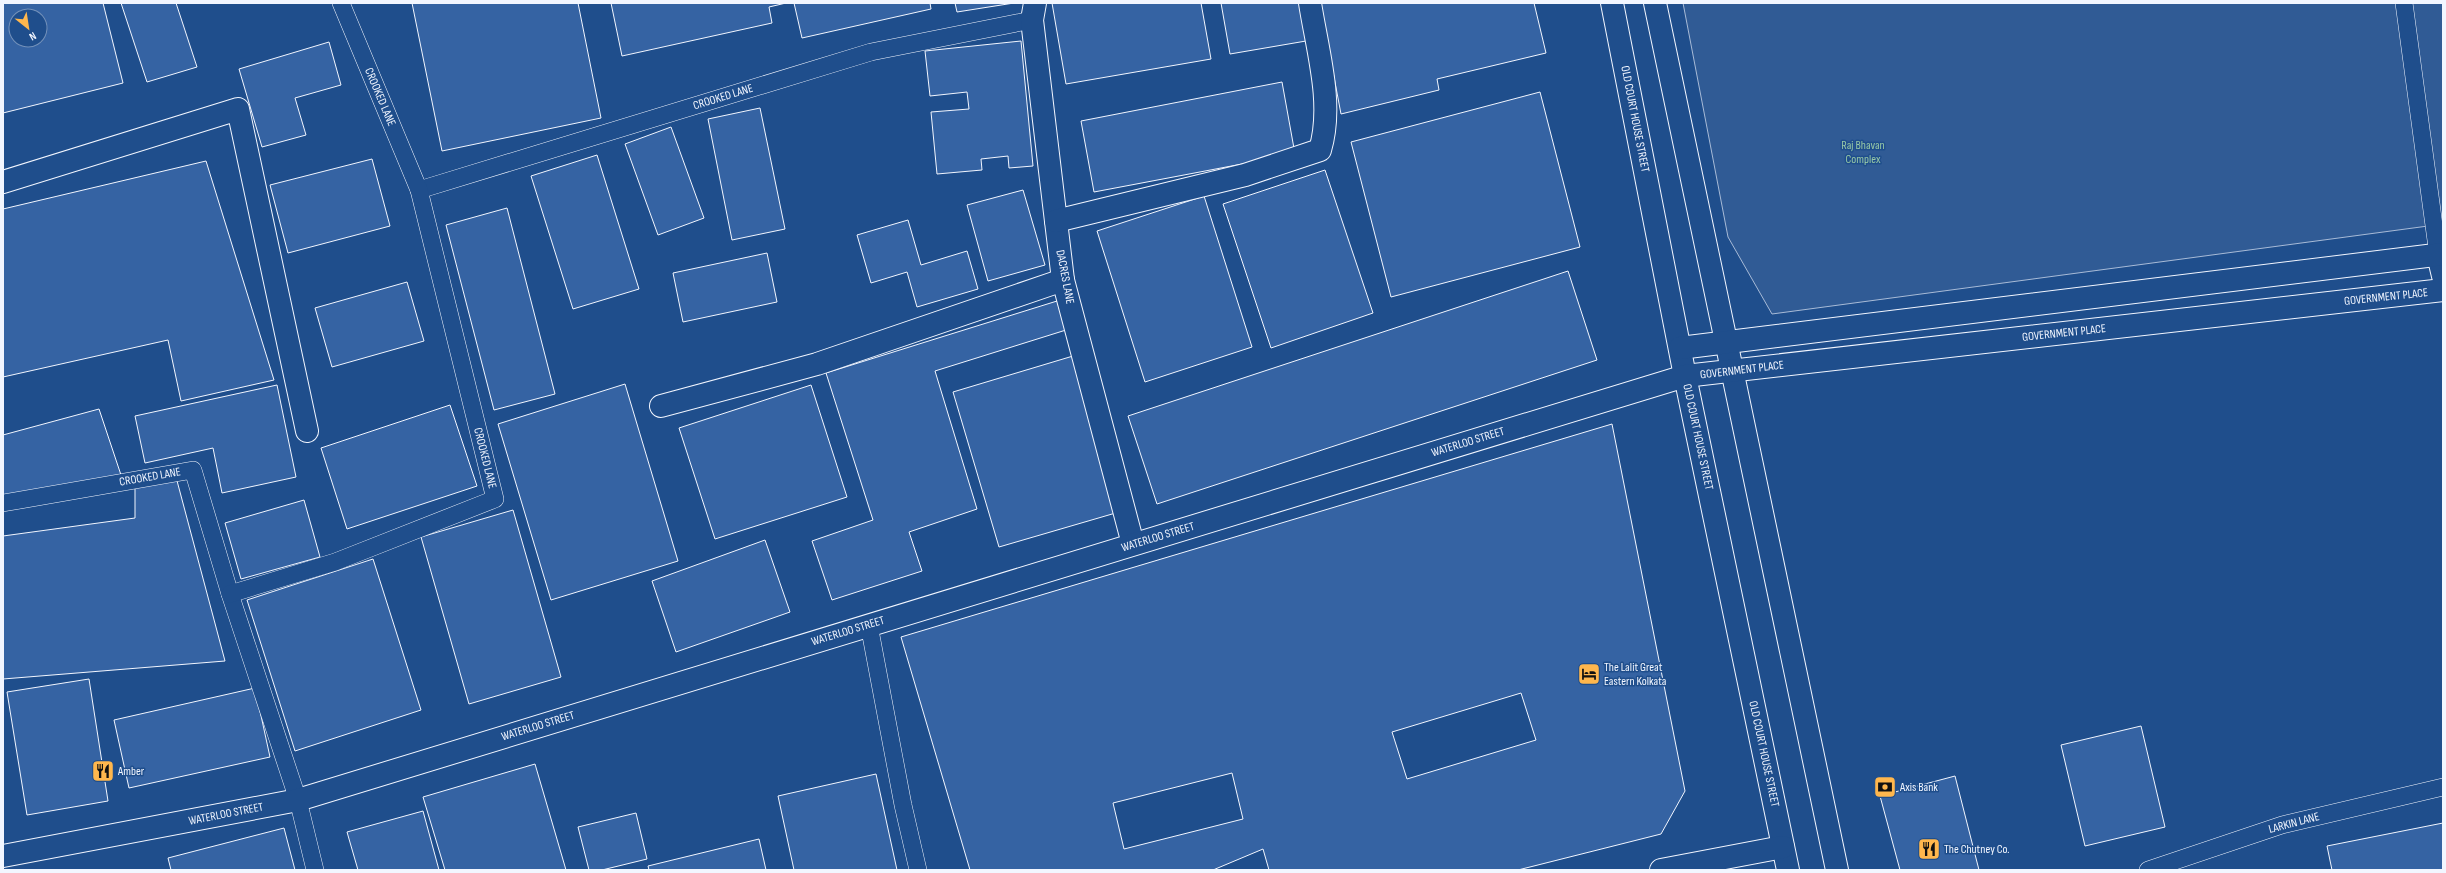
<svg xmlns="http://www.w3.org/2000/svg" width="2446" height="873" viewBox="0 0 2446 873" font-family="'Sofia Sans Condensed',sans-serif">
<rect width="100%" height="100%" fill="#1f4e8c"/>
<path fill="#305b95" stroke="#a8bbd7" d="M1683,3H2443V224L1772,314L1728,237Z"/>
<g fill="#3563a3" stroke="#f2f6ff" fill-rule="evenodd">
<path d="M3,3H103L123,83L3,113ZM16,16H40V40H16Z"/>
<path d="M121,3H176L197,67L147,82Z"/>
<path d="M412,3H578L601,118L442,151Z"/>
<path d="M611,3H786L769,7L772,23L622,56Z"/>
<path d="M794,3H930L931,9L802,38Z"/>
<path d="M955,3H1014L957,12Z"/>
<path d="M1052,3H1201L1211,59L1066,84Z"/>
<path d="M1221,3H1300L1306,41L1230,54Z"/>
<path d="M1320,3H1534L1546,53L1437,79L1439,90L1341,114Z"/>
<path d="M1021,41L1033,166L1009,168L1008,156L981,159L982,170L937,174L931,112L969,109L967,92L930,96L925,51Z"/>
<path d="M329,42L341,85L295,98L306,135L262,147L239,69Z"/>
<path d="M1282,82L1295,154L1094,192L1081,121Z"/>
<path d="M1540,92L1580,247L1391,297L1351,142Z"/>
<path d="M760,108L785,229L732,240L708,119Z"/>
<path d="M671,127L704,218L658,235L625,144Z"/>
<path d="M597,155L639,289L573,309L531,176Z"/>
<path d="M372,159L390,226L288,253L270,185Z"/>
<path d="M206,161L274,380L181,401L168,340L3,377V209Z"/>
<path d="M1325,170L1373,313L1271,348L1223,204Z"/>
<path d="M1023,190L1045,265L988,281L967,205Z"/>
<path d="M1204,196L1252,347L1145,382L1097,231Z"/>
<path d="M507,208L555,394L494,410L446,225Z"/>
<path d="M908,220L921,265L967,251L978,289L917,307L907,272L871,283L857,235Z"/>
<path d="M767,253L777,302L683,322L673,273Z"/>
<path d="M1568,271L1597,360L1157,504L1128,416Z"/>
<path d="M407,282L424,341L332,367L315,308Z"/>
<path d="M1057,301L1066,330L935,371L977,509L909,532L922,571L832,600L812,541L873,520L826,373Z"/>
<path d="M1073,356L1119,512L999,547L953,392Z"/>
<path d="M625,384L678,561L551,600L498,424Z"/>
<path d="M277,385L296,477L222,493L213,448L145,463L135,416Z"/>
<path d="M811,385L847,497L715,539L679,428Z"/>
<path d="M450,405L477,486L347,529L321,448Z"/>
<path d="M99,409L122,478L3,498V435Z"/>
<path d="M1612,424L1685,791L1661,834L1518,870H1269L1263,849L1213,870H970L901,637ZM1521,693L1536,740L1407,779L1392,732ZM1232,773L1243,819L1124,849L1113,803Z"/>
<path d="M176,477L225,661L3,679V536L135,518V485Z"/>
<path d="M304,500L320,557L241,579L225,523Z"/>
<path d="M513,510L561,677L469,704L421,537Z"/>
<path d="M765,540L790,612L676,652L652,581Z"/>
<path d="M373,559L421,710L295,751L247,600Z"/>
<path d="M89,679L108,801L27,815L7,692Z"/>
<path d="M255,688L270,757L129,788L114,720Z"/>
<path d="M2141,726L2165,827L2085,846L2061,745Z"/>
<path d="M535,764L566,870H445L423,797Z"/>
<path d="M876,774L897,870H794L778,796Z"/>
<path d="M1955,776L1979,870H1900L1880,796Z"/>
<path d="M423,811L439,870H358L347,832Z"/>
<path d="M636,813L647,859L602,870H589L578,827Z"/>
<path d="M2443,823V870H2332L2327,846Z"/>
<path d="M284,828L295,870H171L168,858Z"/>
<path d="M759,839L766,870H649L648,866Z"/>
</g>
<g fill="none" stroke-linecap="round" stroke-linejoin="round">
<g stroke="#f2f6ff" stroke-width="18">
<g id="lane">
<path d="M2404,3L2438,255"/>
<path d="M419,190L871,52L1032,20"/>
<path d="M3,503L193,470L230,594L298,800L315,870"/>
<path d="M230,594L335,562L495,499L419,190L341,3"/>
<path d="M869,625L903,805L918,870"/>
<path d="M2148,870L2282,825L2443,787"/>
</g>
</g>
<g stroke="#f2f6ff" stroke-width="24">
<g id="street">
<path d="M1035,3L1032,20L1063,280L1133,544"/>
<path d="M3,182L238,109L307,431"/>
<path d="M1056,221L1245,175L1320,150C1334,104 1317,49 1310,3"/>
<path d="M2438,255L2443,276"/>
<path d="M661,406L817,364L1063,280"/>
</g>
</g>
<g stroke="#f2f6ff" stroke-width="24">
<g id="secondary">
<path d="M1612,3L1685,376L1788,870"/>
<path d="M1655,3L1837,870"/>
<path d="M1680,348L2443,254"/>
<path d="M3,856L298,800L1685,376L2443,290"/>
<path d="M1661,870L1783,847"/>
</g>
</g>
<use href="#lane" stroke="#1f4e8c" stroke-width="17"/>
<use href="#street" stroke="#1f4e8c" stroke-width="22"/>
<use href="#secondary" stroke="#1f4e8c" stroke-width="22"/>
</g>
<defs>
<g id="hotel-square" transform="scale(1.15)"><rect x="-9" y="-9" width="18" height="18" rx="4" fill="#ffb74d" stroke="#1f4e8c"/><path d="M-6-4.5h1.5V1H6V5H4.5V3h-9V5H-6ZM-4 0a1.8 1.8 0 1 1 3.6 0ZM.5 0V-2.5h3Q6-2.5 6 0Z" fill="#111"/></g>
<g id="restaurant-square" transform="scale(1.15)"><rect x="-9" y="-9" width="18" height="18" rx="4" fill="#ffb74d" stroke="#1f4e8c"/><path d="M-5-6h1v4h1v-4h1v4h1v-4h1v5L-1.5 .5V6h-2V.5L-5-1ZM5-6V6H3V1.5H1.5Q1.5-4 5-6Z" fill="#111"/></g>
<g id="bank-square" transform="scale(1.15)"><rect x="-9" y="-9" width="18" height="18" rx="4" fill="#ffb74d" stroke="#1f4e8c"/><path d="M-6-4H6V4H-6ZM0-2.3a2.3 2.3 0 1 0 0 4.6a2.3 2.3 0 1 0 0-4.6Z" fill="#111"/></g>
</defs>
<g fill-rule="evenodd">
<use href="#hotel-square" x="1589" y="674"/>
<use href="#restaurant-square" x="103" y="771"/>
<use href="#bank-square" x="1885" y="787"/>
<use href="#restaurant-square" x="1929" y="849"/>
</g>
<g text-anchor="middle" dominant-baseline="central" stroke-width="3" stroke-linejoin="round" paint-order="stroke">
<g font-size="12" fill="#f2f6ff" stroke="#1f4e8c">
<text transform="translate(380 97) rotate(67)">CROOKED LANE</text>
<text transform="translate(723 97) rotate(-17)">CROOKED LANE</text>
<text transform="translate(1635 119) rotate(79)">OLD COURT HOUSE STREET</text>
<text transform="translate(1065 277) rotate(79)">DACRES LANE</text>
<text transform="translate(2386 297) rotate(-6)">GOVERNMENT PLACE</text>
<text transform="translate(2064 333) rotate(-6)">GOVERNMENT PLACE</text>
<text transform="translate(1742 370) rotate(-7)">GOVERNMENT PLACE</text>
<text transform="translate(1698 437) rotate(78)">OLD COURT HOUSE STREET</text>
<text transform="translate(1468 442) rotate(-17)">WATERLOO STREET</text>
<text transform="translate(485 458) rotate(76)">CROOKED LANE</text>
<text transform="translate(150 477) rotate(-10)">CROOKED LANE</text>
<text transform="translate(1158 537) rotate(-17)">WATERLOO STREET</text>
<text transform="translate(848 631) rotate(-17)">WATERLOO STREET</text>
<text transform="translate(538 726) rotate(-17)">WATERLOO STREET</text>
<text transform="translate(1764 754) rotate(78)">OLD COURT HOUSE STREET</text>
<text transform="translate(226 814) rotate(-11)">WATERLOO STREET</text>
<text transform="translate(2294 823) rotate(-15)">LARKIN LANE</text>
</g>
<g font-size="12" fill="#97c8a6" stroke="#1f4e8c">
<text x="1863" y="145">Raj Bhavan<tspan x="1863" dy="14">Complex</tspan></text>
</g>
<g font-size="12" fill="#f2f6ff" stroke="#1f4e8c" text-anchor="start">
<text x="1604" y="667">The Lalit Great<tspan x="1604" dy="14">Eastern Kolkata</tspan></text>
<text x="118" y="771">Amber</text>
<text x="1900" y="787">Axis Bank</text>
<text x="1944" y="849">The Chutney Co.</text>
</g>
</g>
<rect width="2446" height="873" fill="none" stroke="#f2f6ff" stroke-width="8"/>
<g transform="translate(28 28) rotate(150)"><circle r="19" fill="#1f4e8c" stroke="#7391ba"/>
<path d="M0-3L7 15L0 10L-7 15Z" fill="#ffb74d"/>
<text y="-6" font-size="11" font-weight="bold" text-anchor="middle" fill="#f2f6ff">N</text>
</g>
</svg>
